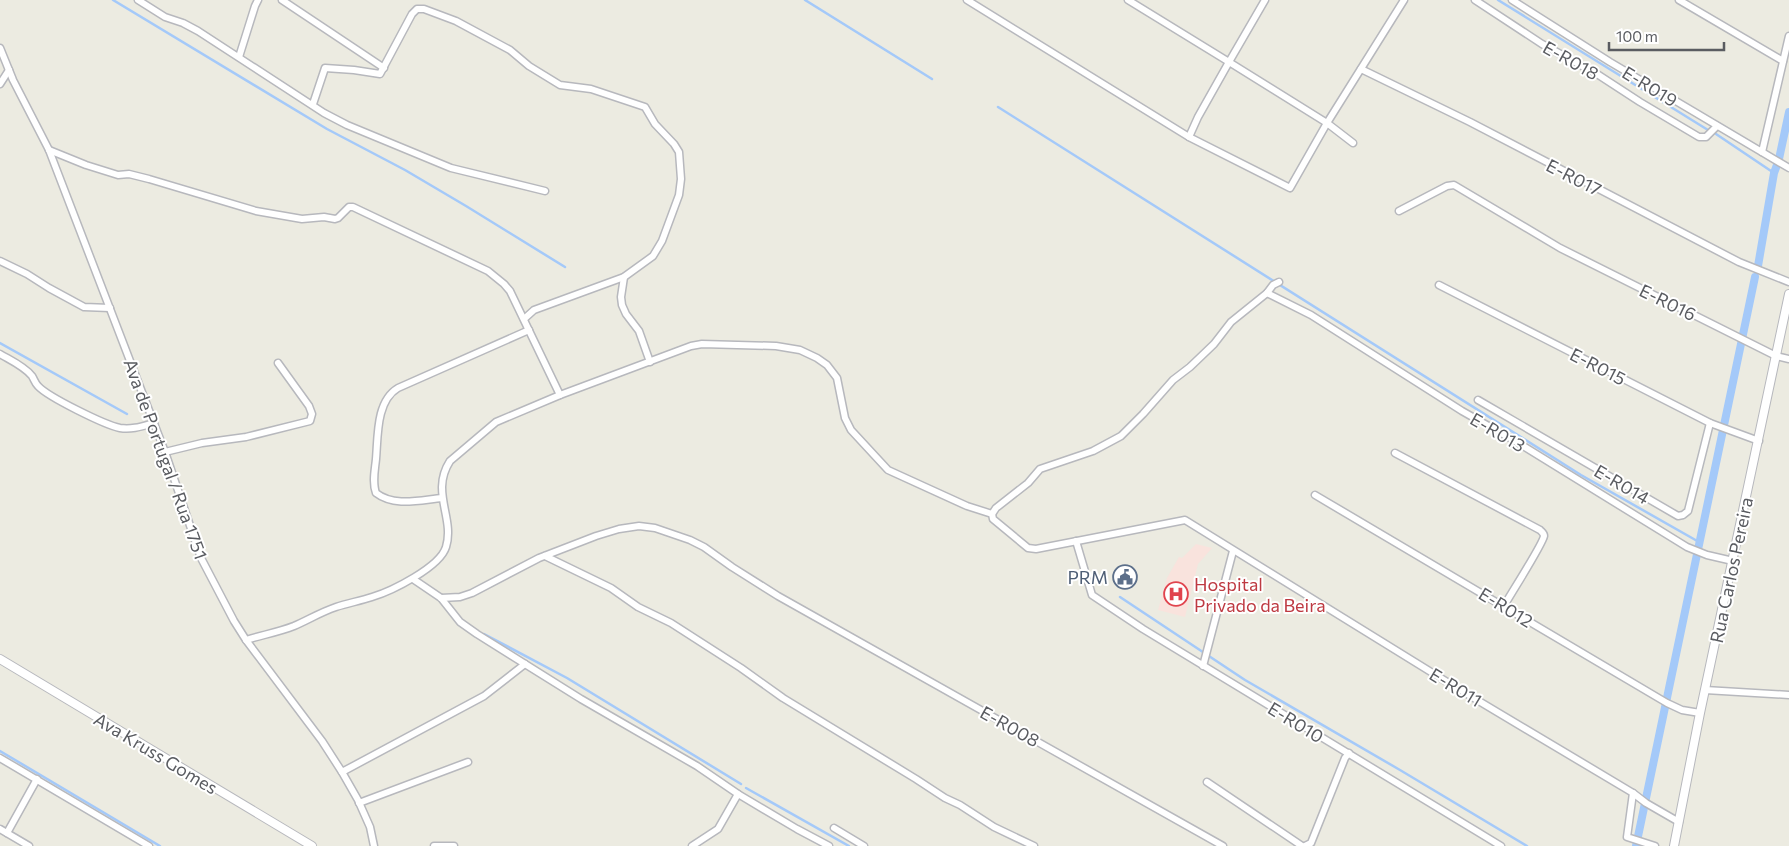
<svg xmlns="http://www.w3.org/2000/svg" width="1789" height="846" viewBox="0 0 1789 846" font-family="Commissioner,sans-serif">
<rect width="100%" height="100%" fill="#ecebe1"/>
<path fill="#f9e3dd" d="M1196,544L1212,548L1198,564L1185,617L1158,610L1167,578L1179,557L1182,558Z"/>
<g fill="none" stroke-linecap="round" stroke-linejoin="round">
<g stroke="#a4c9f9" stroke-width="2.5">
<path d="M113,0L327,129L405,170L466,206L565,267"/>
<path d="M805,0L932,79"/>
<path d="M1498,0L1708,130"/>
<path d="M998,107L1581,475L1699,542"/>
<path d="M1716,134L1774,173"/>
<path d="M0,343L127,414"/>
<path d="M1120,597L1245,680L1400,770L1527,846"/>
<path d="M484,634L567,678L741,784"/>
<path d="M0,751L160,846"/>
<path d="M746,788L849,846"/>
</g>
<g stroke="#a4c9f9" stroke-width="8">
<path d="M1779,159L1789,112"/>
<path d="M1758,266L1774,173L1777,165"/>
<path d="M1636,846L1755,277"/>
</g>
<g stroke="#b7b8bd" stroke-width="9">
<g id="minor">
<path d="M138,0L165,17L183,23L198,31L324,113L347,125L451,168L545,191"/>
<path d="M282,0L384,68"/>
<path d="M967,0L1189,137L1290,188L1327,123L1404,0"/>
<path d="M1128,0L1229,62L1265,0"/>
<path d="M1475,0L1542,44L1597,74L1640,102L1699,137H1706L1717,126"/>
<path d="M1512,0L1610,62L1789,168"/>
<path d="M1679,0L1783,61"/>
<path d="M0,48L13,80L49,150L165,452L201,558L234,621L246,640L322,741L342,772L358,800L370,827L374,846"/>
<path d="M239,57L255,6L258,0"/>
<path d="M1361,69L1470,122L1739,262L1789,282"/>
<path d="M0,84L9,70"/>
<path d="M313,104L325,68L354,70L380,74L412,14L417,9H424L456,21L510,50L529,66L560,85L591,89L645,107L655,124L674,144L679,152L681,179L679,195L662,241L653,256L624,277L534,310L524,319"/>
<path d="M1189,137L1198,117L1229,62L1327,123L1353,143"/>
<path d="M49,150L86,165L118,175L129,174L149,179L256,211L302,219L324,217L335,219L338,218L349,207H353L488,271L504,284L510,291L560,395"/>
<path d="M1762,152L1789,36"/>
<path d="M1399,211L1447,186L1454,185L1560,248L1776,356L1789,359"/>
<path d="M0,261L27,274L49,288L84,307L110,308"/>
<path d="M624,277L621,297L622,305L626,314L639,331L650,362"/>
<path d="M1439,285L1710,423L1759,441"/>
<path d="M1267,293L1311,315L1462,411L1515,441L1687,547L1707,555L1733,561"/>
<path d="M0,354C10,360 24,366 32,376C34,379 35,383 38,386C48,397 105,425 120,428C132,430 143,426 154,423"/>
<path d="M1478,400L1678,516L1683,515L1688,511L1710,423"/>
<path d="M165,452L202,443L246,437L310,421L312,414L309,406L278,363"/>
<path d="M1395,453L1540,530C1542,532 1544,533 1544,536C1543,544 1510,595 1504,606"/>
<path d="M1315,495L1667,703L1682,710L1700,713"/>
<path d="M442,498C420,500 394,507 376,493C372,482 375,470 376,459C378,436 376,401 398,388L529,330"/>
<path d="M992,514L996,508L1028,483L1040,469L1093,451L1121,436L1143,414L1173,380L1190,367L1214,344L1231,322L1267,293L1273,285L1279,282"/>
<path d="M1076,541L1092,595L1143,629L1501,846"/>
<path d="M545,556L611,588L638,607L671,623L741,668L783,698L916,779L945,798L960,805L994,827L1034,846"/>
<path d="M413,579L441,598L460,622L477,634L581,699L697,766L738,794L797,829L829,846"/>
<path d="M441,598L460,597L472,593L539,558L596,536L619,529L639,526L655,528L690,540L704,547L732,567L778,596L1223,846"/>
<path d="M246,640C262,635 279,632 294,626C308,620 321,612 336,607C348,603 360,601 372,597C392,591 440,567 446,547C455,518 430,492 450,461L496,422L560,395L691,346L702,344L776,346L800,350L817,358L827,365L837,378L845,418L851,430L888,470L967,506L992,514L993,519L1028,548L1036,549L1185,520L1452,685L1633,793L1646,803L1679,822"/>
<path d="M1203,666L1233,551"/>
<path d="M1705,690L1789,695"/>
<path d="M0,758L149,846"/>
<path d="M342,772L484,696L525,664"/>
<path d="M1207,782L1302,846"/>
<path d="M1633,793L1627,837L1655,846"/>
<path d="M359,803L468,762"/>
<path d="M834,828L864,846"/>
<path d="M0,829L29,846"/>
<path d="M7,833L37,779"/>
<path d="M434,846H454"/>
<path d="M692,846L718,829L738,794"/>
<path d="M1305,846L1311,843L1345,758L1349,753"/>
</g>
</g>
<g stroke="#b7b8bd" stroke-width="10">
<g id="tertiary">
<path d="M0,659L312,846"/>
<path d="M1674,846L1700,713L1789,294"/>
</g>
</g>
<use href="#minor" stroke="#fff" stroke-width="6"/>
<use href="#tertiary" stroke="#fff" stroke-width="8"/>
</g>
<defs>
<g id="civic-ring" transform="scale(1.25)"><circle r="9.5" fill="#fff" stroke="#5c6f8a" stroke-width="1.5"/><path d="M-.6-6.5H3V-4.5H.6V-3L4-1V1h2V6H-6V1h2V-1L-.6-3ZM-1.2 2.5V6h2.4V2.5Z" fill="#5c6f8a"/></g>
<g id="hospital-ring" transform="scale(1.25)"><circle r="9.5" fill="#fff" stroke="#e0444e" stroke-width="1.5"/><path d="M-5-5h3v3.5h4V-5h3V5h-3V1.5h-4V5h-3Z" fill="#e0444e"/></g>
</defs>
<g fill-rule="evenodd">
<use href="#civic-ring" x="1125" y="577"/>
<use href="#hospital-ring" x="1176" y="594"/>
</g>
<g text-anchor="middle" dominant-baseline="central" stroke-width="4" stroke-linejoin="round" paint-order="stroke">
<g font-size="18" fill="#5a5c61" stroke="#fff">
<text transform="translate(1571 60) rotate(29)">E-R018</text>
<text transform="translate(1650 86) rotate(31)">E-R019</text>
<text transform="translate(1574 177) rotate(27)">E-R017</text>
<text transform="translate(1668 302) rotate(26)">E-R016</text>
<text transform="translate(1598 366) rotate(27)">E-R015</text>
<text transform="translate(1498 432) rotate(30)">E-R013</text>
<text transform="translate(166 459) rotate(70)">Ava de Portugal / Rua 1751</text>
<text transform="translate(1622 484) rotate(30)">E-R014</text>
<text transform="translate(1731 570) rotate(-78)">Rua Carlos Pereira</text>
<text transform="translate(1506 607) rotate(31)">E-R012</text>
<text transform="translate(1456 687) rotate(31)">E-R011</text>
<text transform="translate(1296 722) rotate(31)">E-R010</text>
<text transform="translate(1010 726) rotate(29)">E-R008</text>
<text transform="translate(156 753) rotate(31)">Ava Kruss Gomes</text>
</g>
<g font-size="18" fill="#4e5e75" stroke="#fff" text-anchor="end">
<text x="1108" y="577">PRM</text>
</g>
<g font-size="18" fill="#be3a42" stroke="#fff" text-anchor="start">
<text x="1194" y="584">Hospital<tspan x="1194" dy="21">Privado da Beira</tspan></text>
</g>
</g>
<path d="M1609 42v8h115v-8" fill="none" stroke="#5a5c61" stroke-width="2.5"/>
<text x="1616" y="42" font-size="15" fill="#5a5c61" stroke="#ffffff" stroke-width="4" paint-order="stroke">100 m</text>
</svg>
